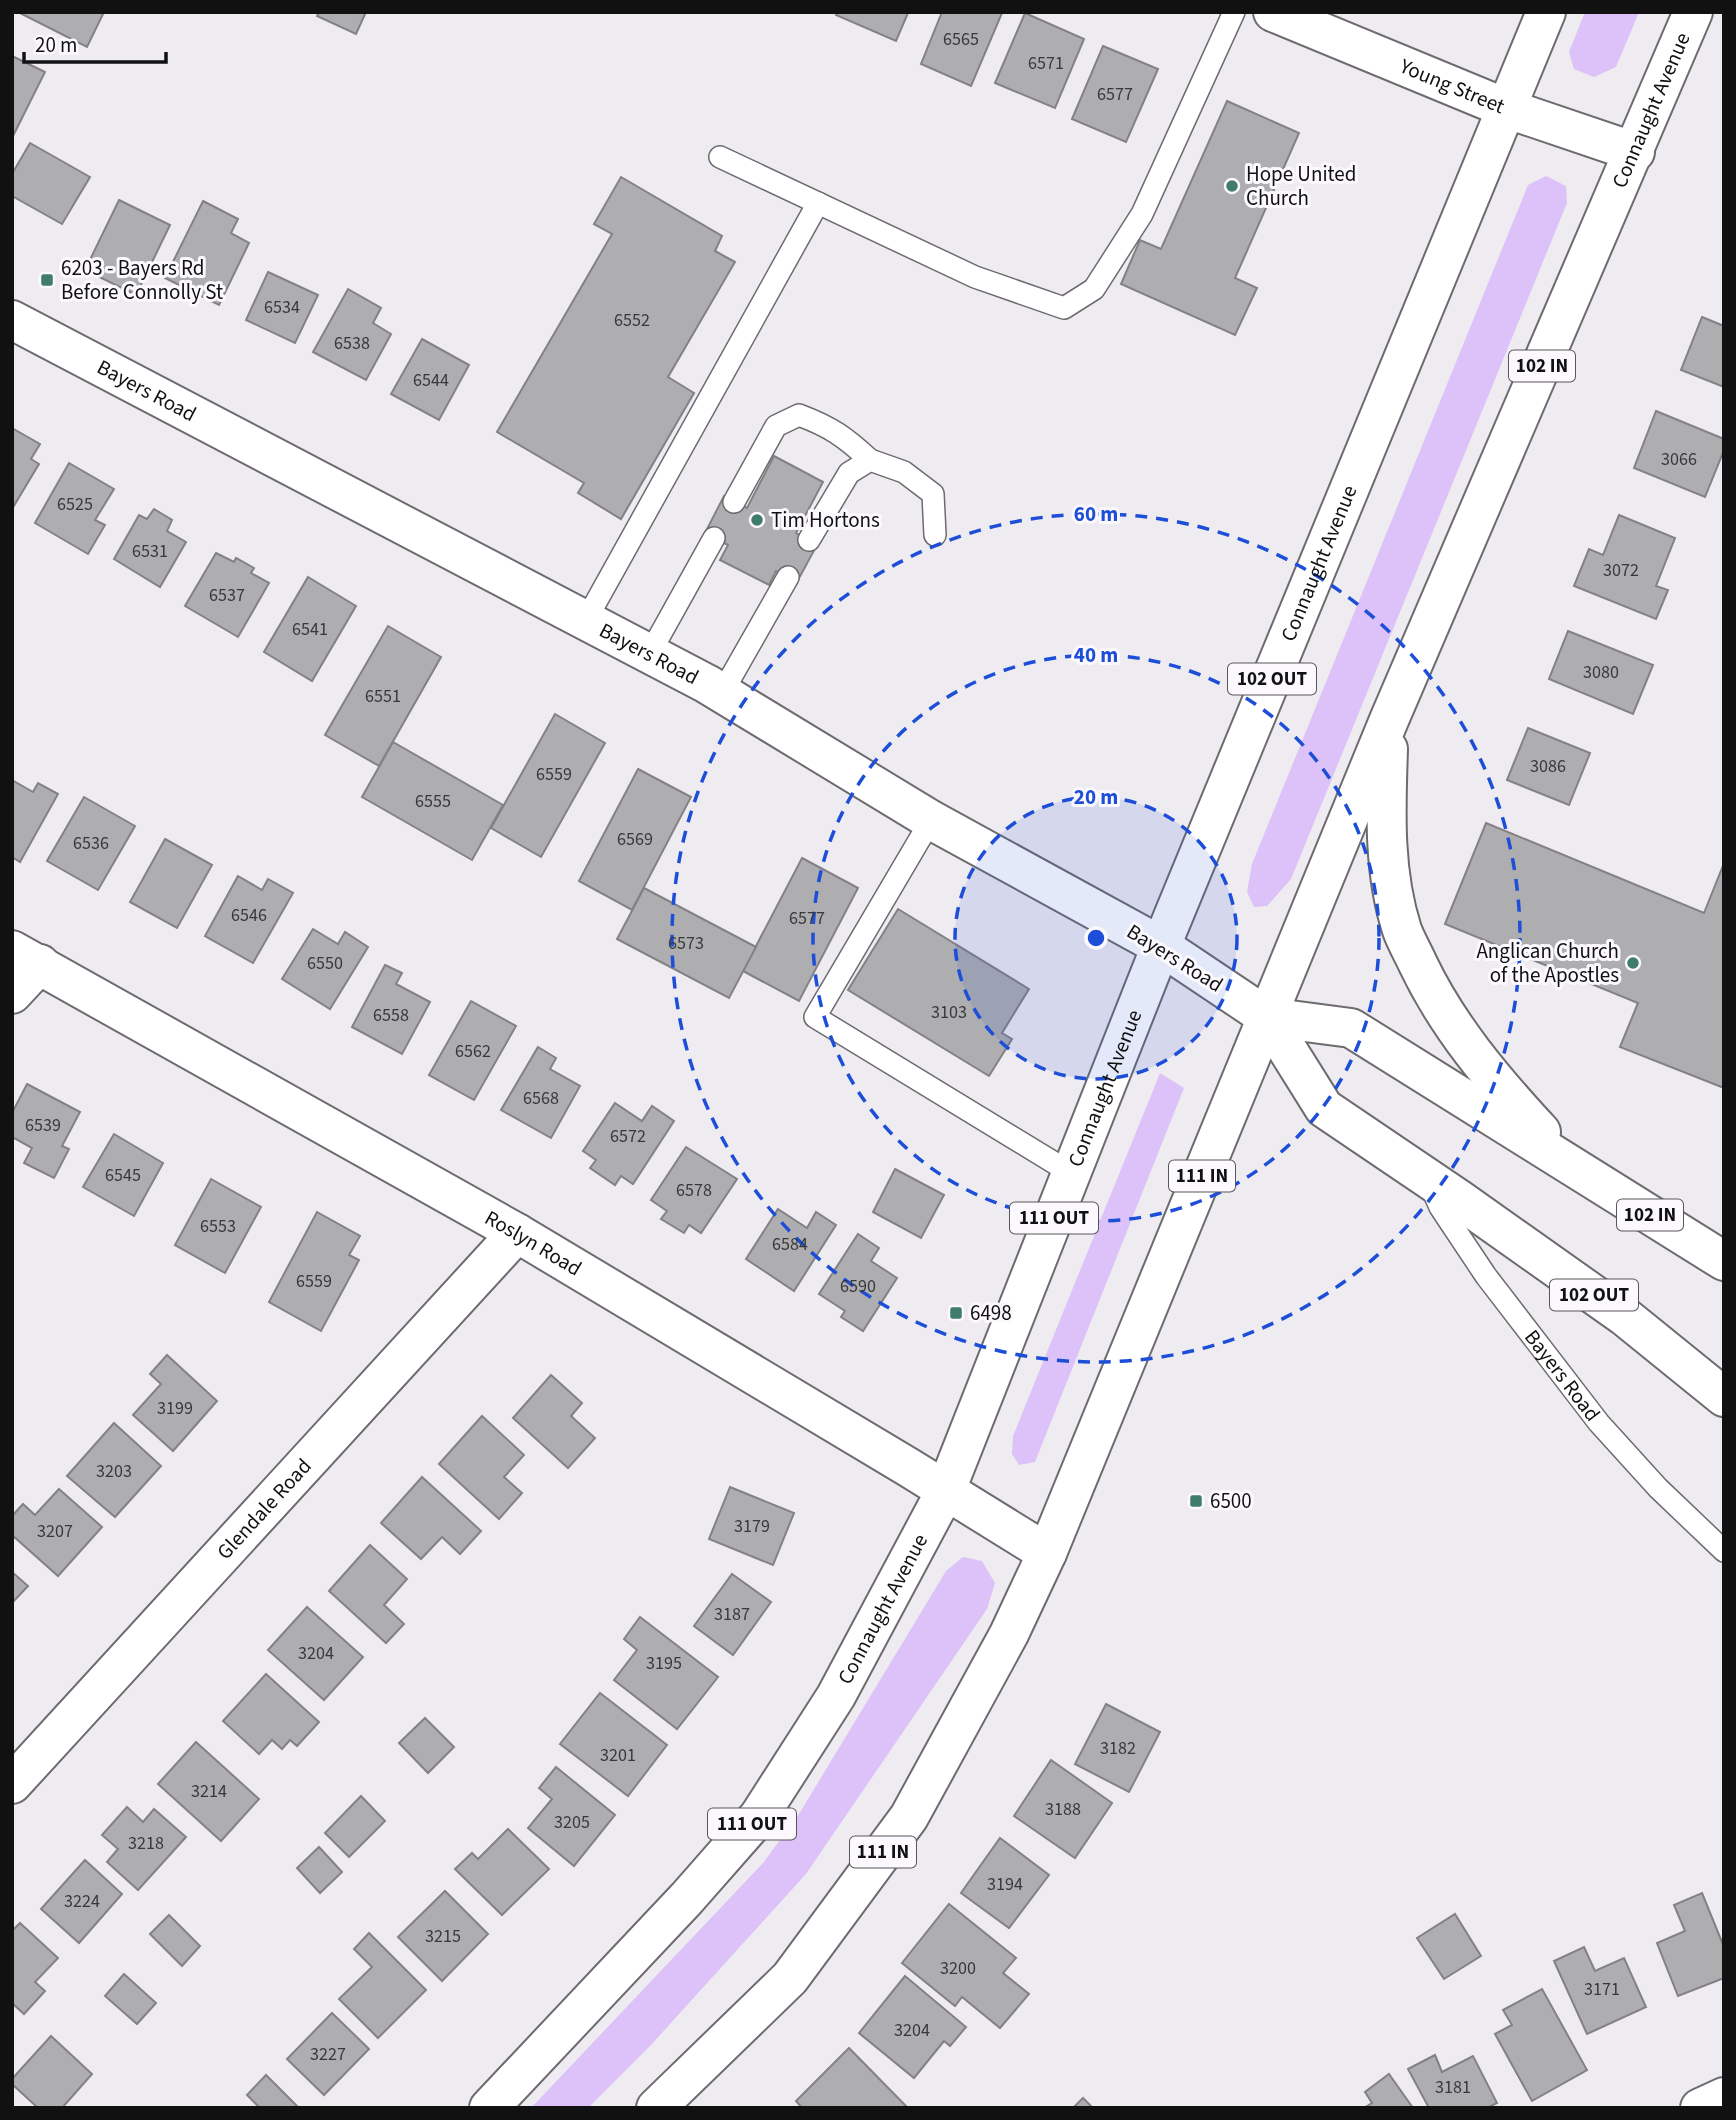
<svg xmlns="http://www.w3.org/2000/svg" width="1736" height="2120" viewBox="0 0 1736 2120" font-family="'Source Sans 3',sans-serif">
<rect width="100%" height="100%" fill="#eeecf0"/>
<g fill="#dcc2f8">
<path d="M1585,12H1639L1616,67L1594,77L1574,69L1569,52Z"/>
<path d="M1546,176L1566,186L1567,203L1291,879L1267,906L1254,907L1247,892L1252,864L1528,185Z"/>
<path d="M1160,1073L1184,1088L1035,1462L1019,1465L1012,1454L1013,1436Z"/>
<path d="M963,1557L982,1561L995,1583L987,1609L806,1874L650,2046L588,2108H531L763,1863L799,1814L946,1571Z"/>
</g>
<g fill="#aeadb0" stroke="#838185" stroke-width="2">
<path d="M18,12H104L87,47Z"/>
<path d="M319,12H366L356,34L317,16Z"/>
<path d="M837,12H907L908,13L896,41L836,15Z"/>
<path d="M942,12L1002,13L971,86L921,64Z"/>
<path d="M1025,13L1084,39L1055,108L995,83Z"/>
<path d="M1103,46L1158,69L1126,142L1072,119Z"/>
<path d="M12,56L45,72L12,138Z"/>
<path d="M1227,101L1299,133L1235,278L1257,288L1235,335L1121,284L1140,240L1161,249Z"/>
<path d="M30,143L90,177L62,224L12,196V174Z"/>
<path d="M621,177L722,236L715,251L735,262L668,377L694,393L621,519L578,493L584,483L497,432L612,234L594,224Z"/>
<path d="M119,200L170,225L136,295L85,270Z"/>
<path d="M203,201L238,219L231,233L249,243L219,305L165,278Z"/>
<path d="M268,272L318,295L295,343L246,320Z"/>
<path d="M348,289L381,308L373,323L391,334L366,380L313,352Z"/>
<path d="M1702,317L1724,326V387L1681,370Z"/>
<path d="M422,339L469,365L439,420L391,394Z"/>
<path d="M1656,411L1724,439V450L1705,497L1634,468Z"/>
<path d="M12,428L40,444L31,459L39,464L12,509Z"/>
<path d="M774,456L823,482L796,533L817,545L797,582L776,571L769,585L720,560L728,545L705,533L724,496L747,508Z"/>
<path d="M69,463L114,489L95,520L105,525L88,554L35,523Z"/>
<path d="M154,509L172,520L167,531L186,542L160,587L114,559L139,515L147,519Z"/>
<path d="M1619,515L1675,538L1656,586L1668,590L1656,619L1574,586L1589,549L1603,555Z"/>
<path d="M216,553L234,562L236,558L254,568L251,573L269,583L238,637L185,606Z"/>
<path d="M308,577L356,606L312,681L264,652Z"/>
<path d="M388,626L441,657L379,766L325,735Z"/>
<path d="M1568,631L1653,665L1633,714L1549,679Z"/>
<path d="M555,714L605,743L541,857L491,828Z"/>
<path d="M1528,728L1590,753L1569,805L1507,780Z"/>
<path d="M393,742L503,805L472,860L362,797Z"/>
<path d="M638,769L691,797L632,910L579,881Z"/>
<path d="M12,780L33,792L38,783L58,794L20,862L12,857Z"/>
<path d="M84,797L135,826L98,890L47,861Z"/>
<path d="M1486,823L1704,913L1724,863V1088L1620,1047L1638,1003L1445,924Z"/>
<path d="M165,839L212,865L177,928L130,902Z"/>
<path d="M802,858L858,888L799,1001L743,971Z"/>
<path d="M238,876L262,890L268,879L293,893L253,963L205,936Z"/>
<path d="M644,888L756,947L729,998L617,939Z"/>
<path d="M898,909L1029,989L1002,1033L1012,1039L989,1076L848,990Z"/>
<path d="M313,929L338,944L345,932L368,947L330,1009L282,979Z"/>
<path d="M385,965L402,973L396,984L430,1002L402,1054L352,1027Z"/>
<path d="M471,1001L516,1026L474,1100L429,1075Z"/>
<path d="M538,1047L556,1058L550,1069L580,1086L551,1138L501,1110Z"/>
<path d="M27,1084L80,1112L62,1146L69,1149L54,1178L24,1163L32,1148L12,1137V1113Z"/>
<path d="M615,1103L642,1121L652,1106L674,1121L633,1184L621,1176L615,1185L590,1168L596,1160L583,1151Z"/>
<path d="M114,1134L163,1163L134,1216L83,1187Z"/>
<path d="M686,1147L737,1179L701,1233L689,1225L684,1233L661,1219L667,1211L651,1200Z"/>
<path d="M895,1169L944,1195L921,1238L873,1212Z"/>
<path d="M211,1179L261,1207L225,1273L175,1245Z"/>
<path d="M778,1209L807,1228L816,1212L836,1225L794,1291L746,1259Z"/>
<path d="M317,1212L360,1236L349,1255L359,1260L321,1331L269,1302Z"/>
<path d="M858,1234L879,1248L871,1261L897,1278L863,1331L841,1317L845,1311L819,1294Z"/>
<path d="M167,1355L217,1401L173,1451L133,1415L161,1384L150,1374Z"/>
<path d="M551,1375L582,1403L571,1416L595,1438L568,1468L513,1418Z"/>
<path d="M482,1416L524,1455L504,1477L522,1493L499,1519L439,1464Z"/>
<path d="M114,1423L161,1466L115,1517L67,1476Z"/>
<path d="M422,1477L481,1531L460,1554L442,1537L421,1559L381,1523Z"/>
<path d="M730,1487L794,1513L773,1565L709,1539Z"/>
<path d="M59,1489L102,1527L58,1576L12,1535V1516L23,1504L35,1515Z"/>
<path d="M370,1545L407,1579L384,1605L404,1624L386,1643L329,1591Z"/>
<path d="M12,1572L28,1586L12,1603Z"/>
<path d="M732,1574L771,1602L733,1655L694,1626Z"/>
<path d="M307,1607L363,1657L324,1700L268,1650Z"/>
<path d="M640,1617L718,1677L677,1729L614,1680L637,1650L624,1639Z"/>
<path d="M266,1674L319,1722L297,1746L290,1740L282,1749L272,1740L259,1754L223,1721Z"/>
<path d="M600,1693L667,1745L628,1796L560,1744Z"/>
<path d="M1106,1704L1160,1732L1129,1792L1075,1764Z"/>
<path d="M425,1718L454,1747L428,1773L399,1743Z"/>
<path d="M196,1742L259,1799L221,1841L158,1784Z"/>
<path d="M1051,1760L1112,1803L1075,1858L1014,1816Z"/>
<path d="M556,1767L615,1815L574,1866L528,1828L552,1799L539,1788Z"/>
<path d="M361,1796L385,1821L349,1857L325,1833Z"/>
<path d="M127,1807L143,1822L154,1809L186,1837L138,1890L107,1862L118,1849L102,1835Z"/>
<path d="M508,1829L549,1869L502,1915L455,1869L472,1853L478,1859Z"/>
<path d="M1000,1838L1049,1875L1009,1928L961,1893Z"/>
<path d="M319,1847L342,1872L320,1893L297,1868Z"/>
<path d="M85,1860L122,1894L79,1943L41,1909Z"/>
<path d="M445,1891L488,1934L442,1981L398,1937Z"/>
<path d="M1702,1893L1724,1947V1978L1678,1996L1657,1943L1685,1931L1674,1905Z"/>
<path d="M949,1904L1016,1958L1003,1973L1029,1994L1000,2028L962,1997L955,2006L902,1963Z"/>
<path d="M1455,1914L1481,1956L1444,1979L1417,1938Z"/>
<path d="M169,1915L200,1946L182,1966L150,1934Z"/>
<path d="M20,1923L58,1958L35,1982L45,1991L24,2014L12,2003V1931Z"/>
<path d="M369,1933L426,1990L378,2038L339,1999L372,1967L354,1949Z"/>
<path d="M1584,1947L1595,1971L1624,1958L1646,2007L1587,2034L1554,1961Z"/>
<path d="M124,1974L156,2003L137,2024L105,1996Z"/>
<path d="M905,1976L966,2027L950,2046L944,2041L914,2078L859,2033Z"/>
<path d="M1542,1989L1587,2070L1532,2101L1495,2034L1512,2025L1503,2010Z"/>
<path d="M332,2013L369,2049L324,2095L287,2059Z"/>
<path d="M51,2036L92,2074L62,2108H38L12,2084V2079Z"/>
<path d="M849,2048L906,2106L904,2108H802L796,2101Z"/>
<path d="M1435,2055L1442,2072L1473,2056L1497,2103L1487,2108H1429L1408,2069Z"/>
<path d="M1389,2074L1413,2108H1364L1372,2103L1365,2092Z"/>
<path d="M266,2075L299,2108H256L258,2106L247,2095Z"/>
<path d="M1083,2098L1093,2108H1073Z"/>
</g>
<g fill="none" stroke-linecap="round" stroke-linejoin="round">
<g stroke="#6d6b6f" stroke-width="24">
<g id="lane">
<path d="M720,157L975,277L1064,308L1094,289L1142,214L1234,12"/>
<path d="M734,502L776,426L799,415C831,427 845,437 870,460"/>
<path d="M809,540L849,473L870,460L904,472L933,494L935,535"/>
<path d="M586,620L818,203"/>
<path d="M650,653L714,538"/>
<path d="M722,693L788,577"/>
<path d="M931,820L815,1017L1071,1173"/>
<path id="s1" d="M1432,1189L1440,1207L1486,1276L1599,1423L1658,1488L1724,1551"/>
</g>
</g>
<g stroke="#6d6b6f" stroke-width="42">
<g id="street">
<path id="s2" d="M1273,12L1508,109L1635,152"/>
<path id="s3" d="M12,950L517,1233L908,1467L1047,1553"/>
<path d="M12,994L40,964"/>
<path id="s4" d="M12,1784L517,1233"/>
<path d="M1700,2108L1724,2097"/>
</g>
</g>
<g stroke="#6d6b6f" stroke-width="42">
<g id="secondary">
<path id="s5" d="M12,320L707,684L931,820L1161,946"/>
</g>
</g>
<g stroke="#6d6b6f" stroke-width="42">
<g id="primary">
<path d="M1388,749C1386,809 1383,871 1402,930C1406,941 1413,953 1418,964C1448,1027 1493,1080 1541,1132"/>
<path d="M1161,946L1267,1017L1324,1108L1460,1200L1624,1316L1724,1397"/>
<path d="M1267,1017L1351,1028L1724,1261"/>
<path id="s6" d="M489,2108L687,1898L759,1816L836,1696L946,1490L1161,946L1546,12"/>
<path id="s7" d="M656,2108L790,1978L909,1817L1009,1634L1047,1553L1389,720L1693,12"/>
</g>
</g>
<use href="#lane" stroke="#fff" stroke-width="21"/>
<use href="#street" stroke="#fff" stroke-width="38"/>
<use href="#secondary" stroke="#fff" stroke-width="38"/>
<use href="#primary" stroke="#fff" stroke-width="38"/>
</g>
<circle cx="1096" cy="938" r="141" fill="#1d4ed8" fill-opacity=".12"/>
<g fill="none" stroke="#1d4ed8" stroke-width="3.5" stroke-dasharray="12 9">
<circle cx="1096" cy="938" r="141"/>
<circle cx="1096" cy="938" r="283"/>
<circle cx="1096" cy="938" r="424"/>
</g>
<g fill="#3f7d6a" stroke="#fbf9fd" stroke-width="2.5">
<circle cx="1232" cy="186" r="7"/>
<rect x="40" y="273" width="14" height="14" rx="3.5"/>
<circle cx="757" cy="520" r="7"/>
<circle cx="1633" cy="963" r="7"/>
<rect x="949" y="1306" width="14" height="14" rx="3.5"/>
<rect x="1189" y="1494" width="14" height="14" rx="3.5"/>
</g>
<g text-anchor="middle" dominant-baseline="central" stroke-width="6" stroke-linejoin="round" paint-order="stroke">
<g font-size="18" fill="#39383a">
<text x="961" y="39">6565</text>
<text x="1046" y="63">6571</text>
<text x="1115" y="94">6577</text>
<text x="282" y="307">6534</text>
<text x="632" y="320">6552</text>
<text x="352" y="343">6538</text>
<text x="431" y="380">6544</text>
<text x="1679" y="459">3066</text>
<text x="75" y="504">6525</text>
<text x="150" y="551">6531</text>
<text x="1621" y="570">3072</text>
<text x="227" y="595">6537</text>
<text x="310" y="629">6541</text>
<text x="1601" y="672">3080</text>
<text x="383" y="696">6551</text>
<text x="1548" y="766">3086</text>
<text x="554" y="774">6559</text>
<text x="433" y="801">6555</text>
<text x="635" y="839">6569</text>
<text x="91" y="843">6536</text>
<text x="249" y="915">6546</text>
<text x="807" y="918">6577</text>
<text x="686" y="943">6573</text>
<text x="325" y="963">6550</text>
<text x="949" y="1012">3103</text>
<text x="391" y="1015">6558</text>
<text x="473" y="1051">6562</text>
<text x="541" y="1098">6568</text>
<text x="43" y="1125">6539</text>
<text x="628" y="1136">6572</text>
<text x="123" y="1175">6545</text>
<text x="694" y="1190">6578</text>
<text x="218" y="1226">6553</text>
<text x="790" y="1244">6584</text>
<text x="314" y="1281">6559</text>
<text x="858" y="1286">6590</text>
<text x="175" y="1408">3199</text>
<text x="114" y="1471">3203</text>
<text x="752" y="1526">3179</text>
<text x="55" y="1531">3207</text>
<text x="732" y="1614">3187</text>
<text x="316" y="1653">3204</text>
<text x="664" y="1663">3195</text>
<text x="1118" y="1748">3182</text>
<text x="618" y="1755">3201</text>
<text x="209" y="1791">3214</text>
<text x="1063" y="1809">3188</text>
<text x="572" y="1822">3205</text>
<text x="146" y="1843">3218</text>
<text x="1005" y="1884">3194</text>
<text x="82" y="1901">3224</text>
<text x="443" y="1936">3215</text>
<text x="958" y="1968">3200</text>
<text x="1602" y="1989">3171</text>
<text x="912" y="2030">3204</text>
<text x="328" y="2054">3227</text>
<text x="1453" y="2087">3181</text>
</g>
<g fill="#fbf9fd" stroke="#585758" stroke-width="2">
<rect x="1509" y="350.5" width="66" height="31" rx="5"/>
<rect x="1228" y="663.5" width="88" height="31" rx="5"/>
<rect x="1169" y="1160.5" width="66" height="31" rx="5"/>
<rect x="1617" y="1199.5" width="66" height="31" rx="5"/>
<rect x="1010" y="1202.5" width="88" height="31" rx="5"/>
<rect x="1550" y="1279.5" width="88" height="31" rx="5"/>
<rect x="708" y="1808.5" width="88" height="31" rx="5"/>
<rect x="850" y="1836.5" width="66" height="31" rx="5"/>
</g>
<g font-size="19" font-weight="bold" fill="#121112">
<text x="1542" y="366">102 IN</text>
<text x="1272" y="679">102 OUT</text>
<text x="1202" y="1176">111 IN</text>
<text x="1650" y="1215">102 IN</text>
<text x="1054" y="1218">111 OUT</text>
<text x="1594" y="1295">102 OUT</text>
<text x="752" y="1824">111 OUT</text>
<text x="883" y="1852">111 IN</text>
</g>
<g font-size="21" fill="#121112" stroke="#fbf9fd">
<text stroke="none"><textPath href="#s2" startOffset="194">Young Street</textPath></text>
<text stroke="none"><textPath href="#s7" startOffset="2249">Connaught Avenue</textPath></text>
<text stroke="none"><textPath href="#s5" startOffset="152">Bayers Road</textPath></text>
<text stroke="none"><textPath href="#s6" startOffset="1773">Connaught Avenue</textPath></text>
<text stroke="none"><textPath href="#s5" startOffset="719">Bayers Road</textPath></text>
<text transform="translate(1175 958) rotate(32)">Bayers Road</text>
<text stroke="none"><textPath href="#s6" startOffset="1206">Connaught Avenue</textPath></text>
<text stroke="none"><textPath href="#s3" startOffset="598">Roslyn Road</textPath></text>
<text stroke="none"><textPath href="#s1" startOffset="228">Bayers Road</textPath></text>
<text stroke="none"><textPath href="#s4" startOffset="373">Glendale Road</textPath></text>
<text stroke="none"><textPath href="#s6" startOffset="639">Connaught Avenue</textPath></text>
</g>
<g font-size="21" fill="#121112" stroke="#fbf9fd" text-anchor="start">
<text x="1246" y="174">Hope United<tspan x="1246" dy="24">Church</tspan></text>
<text x="61" y="268">6203 - Bayers Rd<tspan x="61" dy="24">Before Connolly St</tspan></text>
<text x="771" y="520">Tim Hortons</text>
<text x="1619" y="951" text-anchor="end">Anglican Church<tspan x="1619" dy="24">of the Apostles</tspan></text>
<text x="970" y="1313">6498</text>
<text x="1210" y="1501">6500</text>
</g>
</g>
<circle cx="1096" cy="938" r="10" fill="#1d4ed8" stroke="#fbf9fd" stroke-width="3.5"/>
<g font-size="21" text-anchor="middle" font-weight="bold" fill="#1d4ed8" stroke="#fbf9fd" stroke-width="6" stroke-linejoin="round" paint-order="stroke">
<text x="1096" y="521">60 m</text>
<text x="1096" y="662">40 m</text>
<text x="1096" y="804">20 m</text>
</g>
<rect width="1736" height="2120" fill="none" stroke="#121112" stroke-width="28"/>
<path d="M24 52v10h142v-10" fill="none" stroke="#121112" stroke-width="3.5"/>
<text x="35" y="52" font-size="21" fill="#121112" stroke="#fbf9fd" stroke-width="5" paint-order="stroke">20 m</text>
</svg>
